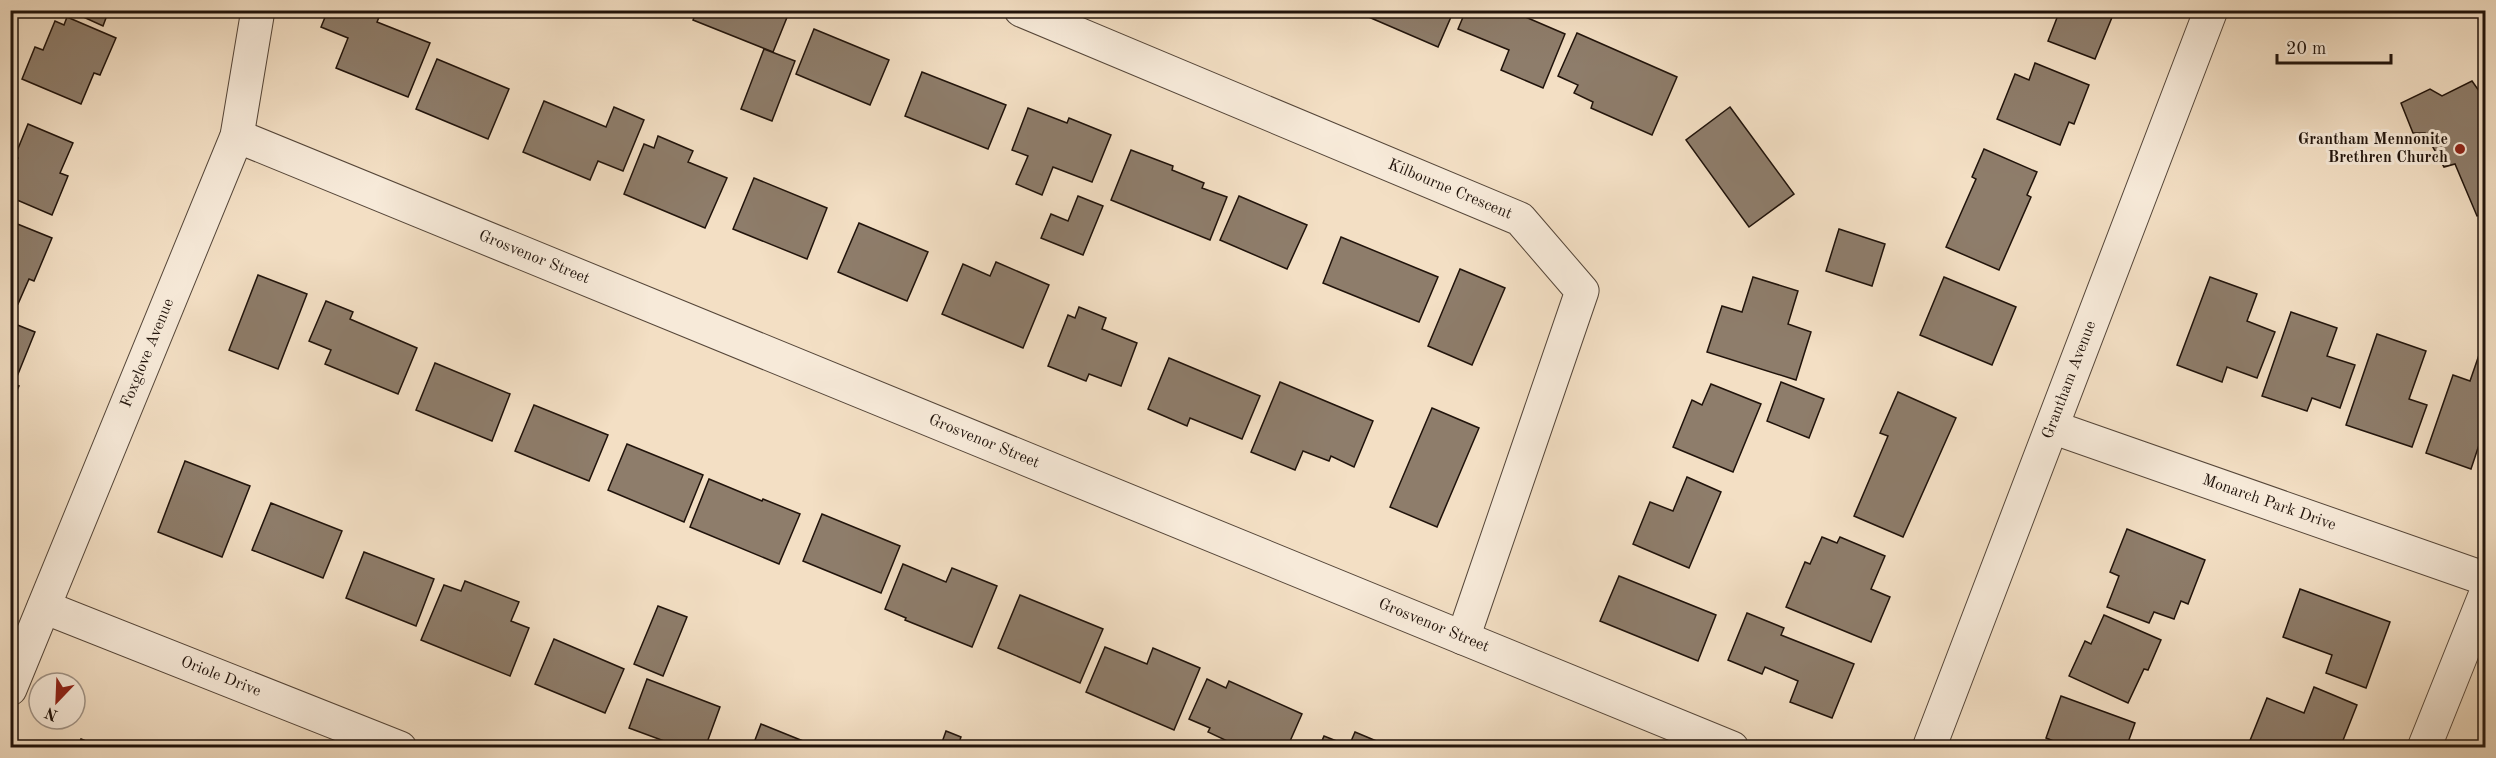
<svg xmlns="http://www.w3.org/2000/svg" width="2496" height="758" viewBox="0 0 2496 758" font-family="'Old Standard TT',serif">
<rect width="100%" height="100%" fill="#f3dfc4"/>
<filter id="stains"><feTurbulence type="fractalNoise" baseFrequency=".00333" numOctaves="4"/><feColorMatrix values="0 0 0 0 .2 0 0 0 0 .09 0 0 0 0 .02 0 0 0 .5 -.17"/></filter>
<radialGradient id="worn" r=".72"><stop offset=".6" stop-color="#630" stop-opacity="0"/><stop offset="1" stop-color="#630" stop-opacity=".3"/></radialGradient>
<g fill="#8e7d6b" stroke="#20130b" stroke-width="1.5">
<path d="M68,10H109L103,26Z"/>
<path d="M328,10H382L377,22L430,43L408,97L336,68L348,38L321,27Z"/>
<path d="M697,10H790L773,52L693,20Z"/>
<path d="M1366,10H1454L1438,47L1364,15Z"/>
<path d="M1466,10H1509L1565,34L1543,88L1501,70L1509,50L1458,29Z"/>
<path d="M2060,10H2115L2095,59L2048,41Z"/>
<path d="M67,17L116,38L100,75L94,73L81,104L22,79L35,47L43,50L55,21L64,25Z"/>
<path d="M814,29L889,60L870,105L796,74Z"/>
<path d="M1577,33L1677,77L1652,135L1591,108L1593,102L1574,93L1578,85L1558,76Z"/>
<path d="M764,49L795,61L772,121L741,109Z"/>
<path d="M437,59L509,89L488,139L416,109Z"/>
<path d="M2035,63L2089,85L2074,124L2069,122L2060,145L1997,119L2015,74L2029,80Z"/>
<path d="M922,72L1006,105L988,149L905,116Z"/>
<path d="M2472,81L2479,91L2486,89V214L2477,216L2455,164L2444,167L2425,133H2413L2401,103L2430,89L2442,96Z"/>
<path d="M544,101L606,127L614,107L644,120L623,171L598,161L590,180L523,152Z"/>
<path d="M1730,107L1794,194L1749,227L1686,140Z"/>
<path d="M1028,108L1067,123L1069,118L1111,135L1092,182L1053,167L1042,195L1016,184L1028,156L1012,150Z"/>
<path d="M28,124L73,143L60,173L68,176L52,215L10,197V175L18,158L15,156Z"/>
<path d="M658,136L693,151L688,162L727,178L705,228L624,194L644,144L654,148Z"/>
<path d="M1984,149L2037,172L2027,195L2031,197L1999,270L1946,247L1976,179L1972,177Z"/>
<path d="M1131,150L1173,166L1172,170L1204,183L1202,188L1227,197L1210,240L1111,200Z"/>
<path d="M754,178L827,208L807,259L733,229Z"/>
<path d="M1078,196L1103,206L1083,255L1041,238L1051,214L1068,221Z"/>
<path d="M1239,196L1307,225L1287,269L1220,240Z"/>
<path d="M10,221L52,238L34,281L29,279L18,304L10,301Z"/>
<path d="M859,223L928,252L907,301L838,272Z"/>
<path d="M1839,229L1885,244L1872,286L1826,271Z"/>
<path d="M1341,237L1438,277L1419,322L1323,283Z"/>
<path d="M996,262L1049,285L1023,348L942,314L963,264L990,276Z"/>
<path d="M1460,269L1505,288L1472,365L1428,346Z"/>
<path d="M258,275L307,294L278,369L229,350Z"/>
<path d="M1753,277L1798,291L1788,324L1811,332L1796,380L1707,352L1722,306L1742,312Z"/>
<path d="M1944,277L2016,307L1992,365L1920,335Z"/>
<path d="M2210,277L2257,294L2247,321L2275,332L2257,378L2227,367L2222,382L2177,365Z"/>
<path d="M326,301L353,312L350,319L417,348L398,394L325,364L331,350L309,341Z"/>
<path d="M1079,307L1106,318L1102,329L1137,343L1121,386L1089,374L1086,381L1048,366L1068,315L1075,318Z"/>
<path d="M2291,312L2337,328L2327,356L2355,365L2340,408L2312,398L2307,411L2262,396Z"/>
<path d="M10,322L35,332L14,384L19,386L14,397L10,395Z"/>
<path d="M2377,334L2426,351L2409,399L2427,405L2412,447L2346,425Z"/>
<path d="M2479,355L2486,357V447L2479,445L2471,469L2426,453L2453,375L2470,381Z"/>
<path d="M1169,358L1260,396L1242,439L1190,418L1187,426L1148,409Z"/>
<path d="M435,363L510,394L492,441L416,410Z"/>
<path d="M1280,382L1373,421L1354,467L1331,456L1329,461L1303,451L1295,470L1251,452Z"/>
<path d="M1781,382L1824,399L1809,438L1767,421Z"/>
<path d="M1711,384L1761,404L1733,472L1673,447L1692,400L1702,405Z"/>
<path d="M1898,392L1956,418L1903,537L1854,516L1888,436L1880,433Z"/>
<path d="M534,405L608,435L589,481L515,451Z"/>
<path d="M1432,408L1479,428L1437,527L1390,507Z"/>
<path d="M627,444L703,475L684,522L608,490Z"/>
<path d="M185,461L250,486L222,557L158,532Z"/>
<path d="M1687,477L1721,492L1689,568L1633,544L1650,502L1673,511Z"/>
<path d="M709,479L762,501L763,499L800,514L779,564L690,527Z"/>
<path d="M271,503L342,531L323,578L252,550Z"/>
<path d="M822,514L900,546L881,593L803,561Z"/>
<path d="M2127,529L2205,560L2188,604L2181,601L2174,619L2154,612L2149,623L2107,607L2119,576L2110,572Z"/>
<path d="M1822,537L1837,543L1840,537L1885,556L1871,589L1890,597L1871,642L1786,607L1805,562L1810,564Z"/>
<path d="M364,552L434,579L416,626L346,598Z"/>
<path d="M903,564L946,582L952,568L997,586L972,647L905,620L906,618L885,609Z"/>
<path d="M1619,576L1716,615L1698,661L1600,621Z"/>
<path d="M465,581L519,602L511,621L529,628L510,676L421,640L444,585L461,591Z"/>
<path d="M2300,589L2390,622L2366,688L2326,673L2332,655L2283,637Z"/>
<path d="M1020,595L1103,629L1080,683L998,648Z"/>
<path d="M658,606L687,617L663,676L634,664Z"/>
<path d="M1747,613L1784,628L1781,635L1854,664L1832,718L1790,702L1798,681L1765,667L1762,674L1728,660Z"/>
<path d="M2104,615L2161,640L2148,670L2144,669L2128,703L2069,676L2085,641L2091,644Z"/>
<path d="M554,639L624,669L605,713L535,684Z"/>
<path d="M1105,647L1147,664L1153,648L1200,668L1174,730L1086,692Z"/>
<path d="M647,679L720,707L705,748H683L629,728Z"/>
<path d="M1207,679L1226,688L1229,681L1302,714L1287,748H1242L1208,732L1210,728L1189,719Z"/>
<path d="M2314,687L2357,705L2340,748H2247L2267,698L2304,713Z"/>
<path d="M2061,696L2135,723L2126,748H2071L2046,738Z"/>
<path d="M761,724L813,745L812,748H752Z"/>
<path d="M946,731L961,737L957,748H940Z"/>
<path d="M1355,732L1393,748H1319L1324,736L1349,746Z"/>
<path d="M81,739L103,748H77Z"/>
</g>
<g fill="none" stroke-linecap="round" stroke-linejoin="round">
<g stroke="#554639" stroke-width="35">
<g id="minor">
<path id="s1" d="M1021,10L1520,219L1582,291L1463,638"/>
<path id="s2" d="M237,136L1732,748"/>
<path id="s3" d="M2052,427L2486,579"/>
<path id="s4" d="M44,607L400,748"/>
<path id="s5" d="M10,689L237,136L258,10"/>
<path d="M2424,748L2486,593"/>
</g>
</g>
<g stroke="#554639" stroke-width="35">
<g id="tertiary">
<path id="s6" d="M1929,748L2211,10"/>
</g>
</g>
<use href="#minor" stroke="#f7ead9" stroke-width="33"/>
<use href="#tertiary" stroke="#f7ead9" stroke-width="33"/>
</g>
<circle fill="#8f2418" stroke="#f7ead9" stroke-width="2" cx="2460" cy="149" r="6"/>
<g text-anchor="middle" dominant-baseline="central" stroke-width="6" stroke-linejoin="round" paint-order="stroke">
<g font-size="16" font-weight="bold" fill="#20130b" stroke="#f7ead9" text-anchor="end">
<text x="2448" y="140">Grantham Mennonite<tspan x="2448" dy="18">Brethren Church</tspan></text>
</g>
<g font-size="16" fill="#20130b" stroke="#f7ead9">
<text stroke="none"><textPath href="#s1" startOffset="465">Kilbourne Crescent</textPath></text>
<text stroke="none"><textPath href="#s2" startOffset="321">Grosvenor Street</textPath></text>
<text stroke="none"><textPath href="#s5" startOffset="363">Foxglove Avenue</textPath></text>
<text stroke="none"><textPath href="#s6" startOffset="394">Grantham Avenue</textPath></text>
<text stroke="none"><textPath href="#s2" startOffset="807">Grosvenor Street</textPath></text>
<text stroke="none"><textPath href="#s3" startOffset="230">Monarch Park Drive</textPath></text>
<text stroke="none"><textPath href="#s2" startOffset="1293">Grosvenor Street</textPath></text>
<text stroke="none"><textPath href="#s4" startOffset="190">Oriole Drive</textPath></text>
</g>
</g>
<rect width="2496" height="758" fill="none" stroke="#f3dfc4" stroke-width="36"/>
<rect x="12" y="12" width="2472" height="734" fill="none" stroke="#20130b" stroke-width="3"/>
<rect x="18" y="18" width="2460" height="722" fill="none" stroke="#20130b" stroke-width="1.5"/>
<g transform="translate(57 701) rotate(203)"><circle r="28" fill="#f7ead9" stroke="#a19487" stroke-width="1.5"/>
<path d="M0-4.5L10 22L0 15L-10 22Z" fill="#8f2418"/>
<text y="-9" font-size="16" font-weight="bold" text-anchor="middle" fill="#20130b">N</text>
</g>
<path d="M2277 54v9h114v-9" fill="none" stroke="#20130b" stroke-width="3"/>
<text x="2286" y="54" font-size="18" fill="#20130b" stroke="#f7ead9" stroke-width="4.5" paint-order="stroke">20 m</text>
<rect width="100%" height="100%" filter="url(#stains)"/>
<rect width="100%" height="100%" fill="url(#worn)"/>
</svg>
